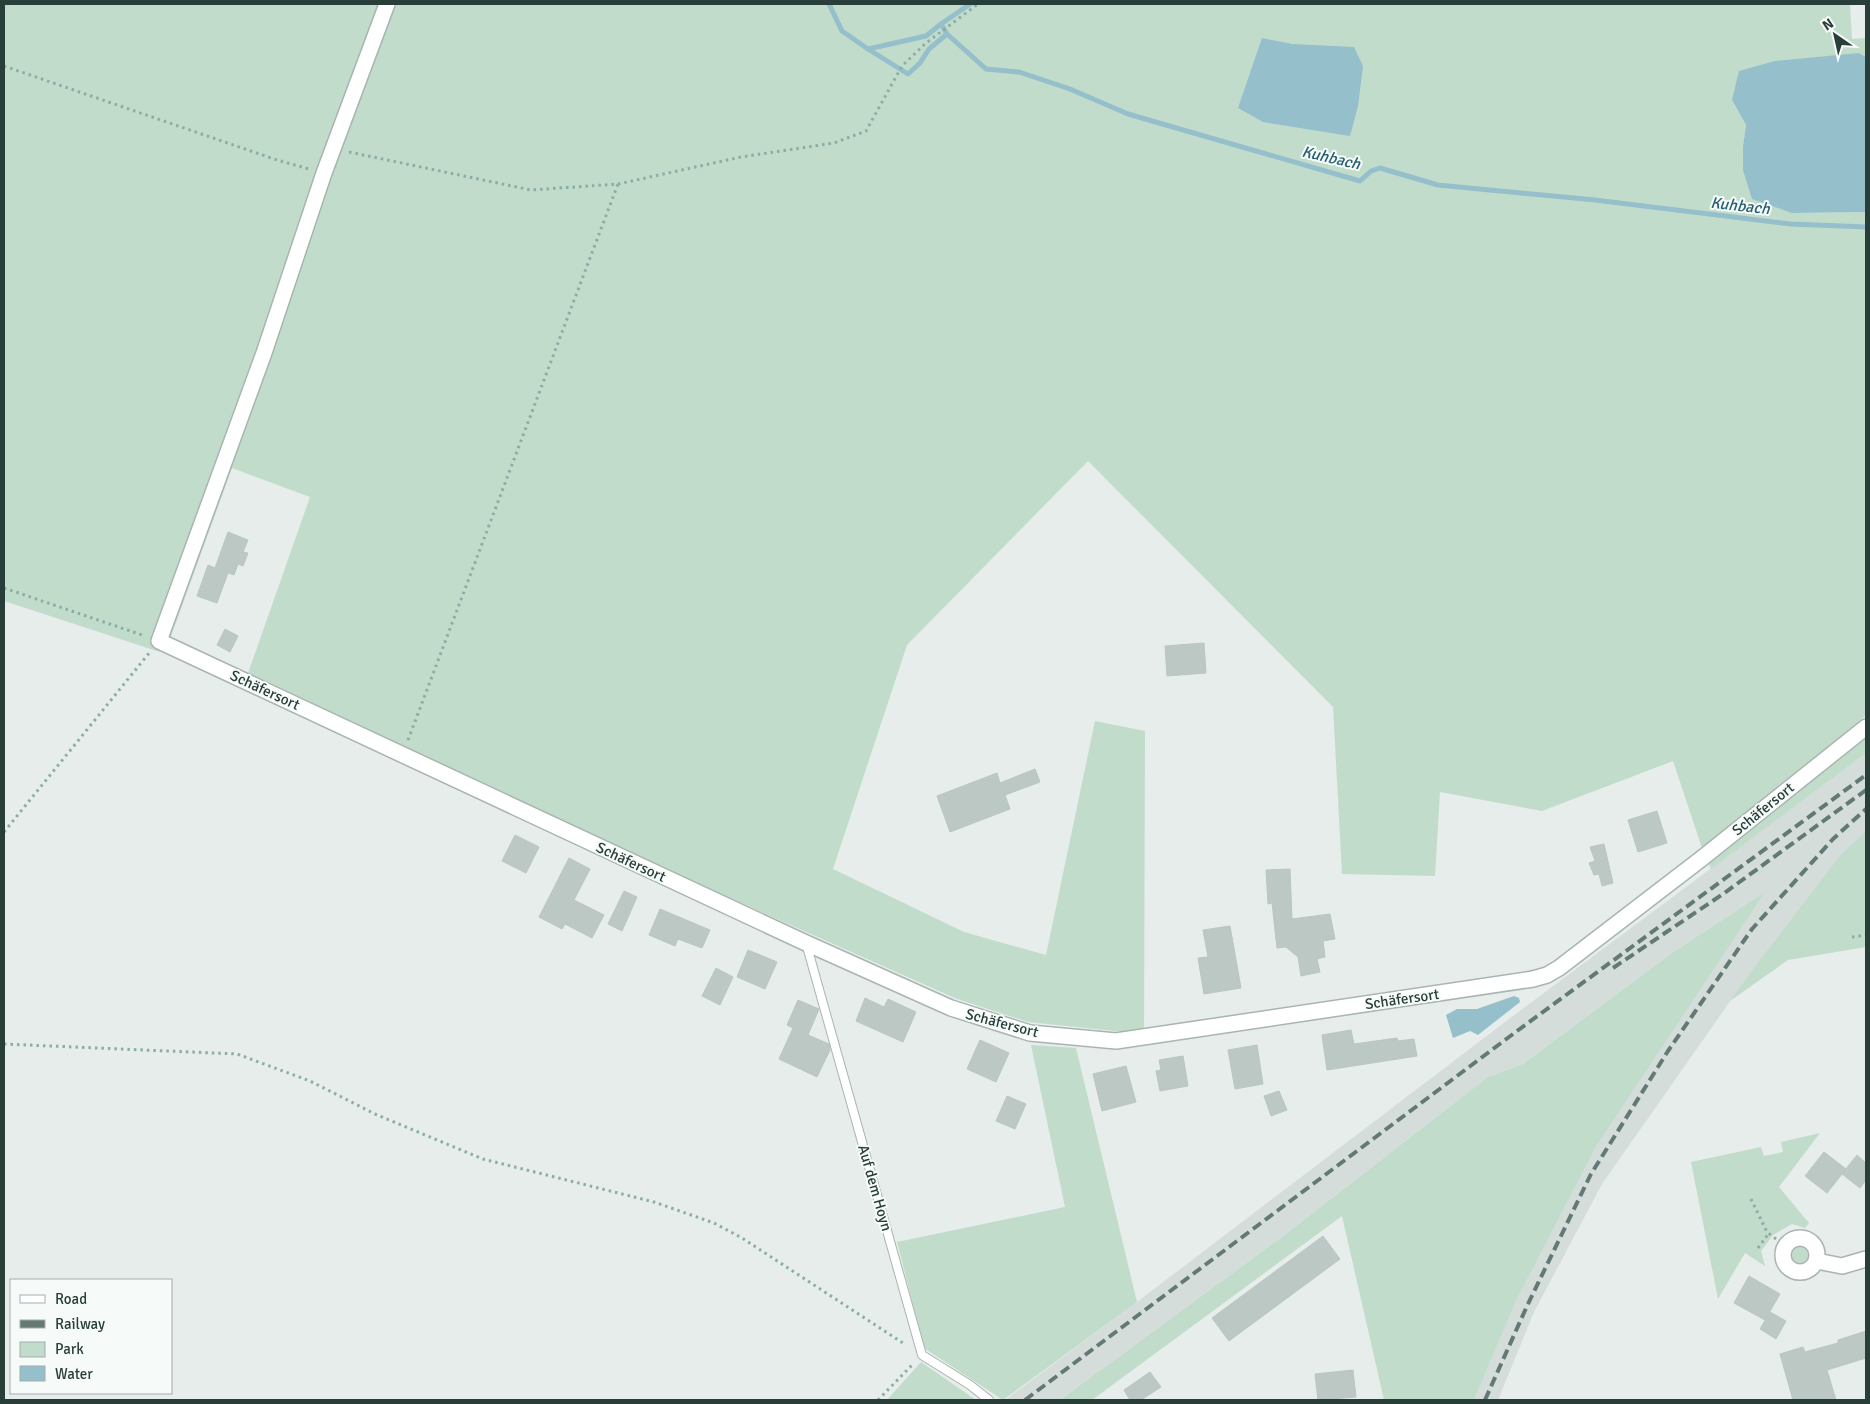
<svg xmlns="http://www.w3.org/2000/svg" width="1870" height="1404" viewBox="0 0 1870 1404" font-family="Signika,sans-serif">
<rect width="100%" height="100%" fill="#e6edeb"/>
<path fill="#d4ddda" d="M1866,753V831L1841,854L1752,970L1602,1184L1534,1312L1498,1400H1474L1516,1301L1596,1147L1764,893L1672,953L1523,1064L1488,1077L1282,1237L1060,1400H1005L1137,1302L1509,1019Z"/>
<g fill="#c2dccb" fill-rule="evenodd">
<path d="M4,4H1850L1852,39L1866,38V57L1859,53L1732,100L1746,125L1743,146L1792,213L1866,212V715L1703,851L1673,761L1542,811L1440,792L1435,876L1342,874L1333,707L1088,461L907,645L833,869L964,932L1046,955L1095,721L1145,731L1144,1034L1028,1022L957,999L409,755L246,679L310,497L232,468L169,642L160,652L4,601ZM1262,38L1293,44L1358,106Z"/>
<path d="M1866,735V753L1711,869L1707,860Z"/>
<path d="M1866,831V947L1788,960L1730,1001L1752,970L1841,854Z"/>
<path d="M1765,892L1596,1147L1516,1301L1474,1400H1384L1342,1216L1092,1400H1060L1282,1237L1488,1077L1523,1064L1672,953Z"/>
<path d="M1031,1045L1076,1048L1137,1302L1003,1400L924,1348L897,1242L1065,1207Z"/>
<path d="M1820,1133L1779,1187L1809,1223L1805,1228L1792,1224L1773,1235L1761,1251L1765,1266L1745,1253L1718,1299L1691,1162L1761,1147L1764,1156L1783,1152L1781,1142Z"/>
<circle cx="1801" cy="1255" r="10"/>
<path d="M921,1362L976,1400H887Z"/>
</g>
<g fill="#95bfcb">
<path d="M1262,38L1293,44L1354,47L1363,66L1358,106L1350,136L1263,122L1238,108Z"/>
<path d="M1859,53L1866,57V212L1792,213L1752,199L1743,170V146L1746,125L1732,100L1739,71L1775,61Z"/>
<path d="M1514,996L1519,998L1520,1002L1478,1035L1470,1031L1453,1038L1446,1015L1457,1009H1477Z"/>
</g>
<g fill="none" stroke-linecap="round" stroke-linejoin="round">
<g stroke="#95bfcb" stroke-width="5">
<path d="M829,4L842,31L868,49L926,36L941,24"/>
<path d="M970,4L941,24L947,34L986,69L1019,72L1070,89L1128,114L1360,181L1371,171L1380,168L1438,185L1595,200L1791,224L1866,227"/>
<path d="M868,49L908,74L920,63L929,49L947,34"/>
</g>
</g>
<g fill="#bcc8c4" stroke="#b9c6c2">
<path d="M228,532L248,540L243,552L248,553L243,566L238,564L234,575L228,573L217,603L197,596L208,565L215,568Z"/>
<path d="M225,629L238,636L230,652L217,645Z"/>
<path d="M1204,643L1206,673L1167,676L1165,646Z"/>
<path d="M1035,769L1040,782L1005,795L1010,809L950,832L937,796L997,773L1000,783Z"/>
<path d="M1657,811L1667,843L1638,852L1628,820Z"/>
<path d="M515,835L539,847L526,873L502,861Z"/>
<path d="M1604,844L1613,883L1602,886L1599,874L1594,875L1589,863L1595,861L1590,847Z"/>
<path d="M569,858L590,869L574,900L604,915L592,938L565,924L562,929L539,917Z"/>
<path d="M1290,869L1292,919L1330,914L1335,939L1323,941L1325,957L1317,959L1320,972L1301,976L1298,957L1286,947L1277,948L1272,903L1268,904L1266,870Z"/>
<path d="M624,891L637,897L622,931L608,924Z"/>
<path d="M660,909L710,930L702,948L678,939L675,946L649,935Z"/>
<path d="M1230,926L1241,988L1204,994L1198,958L1208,957L1203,930Z"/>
<path d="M748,950L777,962L765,989L737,977Z"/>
<path d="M716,968L733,977L720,1005L702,996Z"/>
<path d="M865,998L884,1007L888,999L916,1012L903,1042L856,1021Z"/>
<path d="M798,1000L819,1009L808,1035L829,1044L830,1050L817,1077L779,1059L793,1028L787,1025Z"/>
<path d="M1351,1030L1354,1044L1397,1038L1398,1041L1414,1039L1417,1056L1327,1070L1322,1035Z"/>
<path d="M980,1040L1009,1053L996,1082L967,1069Z"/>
<path d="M1257,1045L1263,1084L1235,1089L1228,1050Z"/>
<path d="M1183,1056L1188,1086L1160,1091L1156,1071L1161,1070L1159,1060Z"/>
<path d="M1126,1066L1136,1102L1102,1111L1093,1074Z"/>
<path d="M1279,1091L1287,1110L1271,1116L1264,1096Z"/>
<path d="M1007,1096L1026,1104L1015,1129L996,1121Z"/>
<path d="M1824,1152L1846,1169L1827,1193L1805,1176Z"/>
<path d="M1857,1155L1866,1163V1180L1860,1188L1842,1174Z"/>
<path d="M1323,1236L1340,1259L1229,1341L1212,1318Z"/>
<path d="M1749,1276L1780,1294L1765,1320L1734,1303Z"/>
<path d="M1770,1312L1786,1321L1776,1339L1760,1329Z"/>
<path d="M1866,1331V1358L1827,1370L1836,1400H1793L1780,1354L1803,1347L1805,1352L1838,1343V1340Z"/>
<path d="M1353,1370L1356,1397L1318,1400L1315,1374Z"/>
<path d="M1150,1372L1161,1387L1141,1400H1130L1124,1390Z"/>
</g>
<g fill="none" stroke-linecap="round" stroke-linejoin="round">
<g stroke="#a9b5b2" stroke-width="10">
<path id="service" d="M806,943L922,1355L970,1385L989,1400"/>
</g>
<g stroke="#a9b5b2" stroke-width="18">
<g id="minor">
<path d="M387,4L324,173L264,353L159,641L806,943L951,1008L1030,1033L1116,1041L1533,979L1547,975L1559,968L1701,859L1866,727"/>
<circle cx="1800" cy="1255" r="17"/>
<path d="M1817,1261L1842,1266L1866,1259"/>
</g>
</g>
<g stroke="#8aada5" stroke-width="3" stroke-dasharray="2.5 4" stroke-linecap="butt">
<path d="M4,66L277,160L309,169"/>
<path d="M349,152L531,190L618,184L741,157L834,143L866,131L902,66L926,43L978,4"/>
<path d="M4,588L145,636"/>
<path d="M408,740L618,184"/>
<path d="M4,832L150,652"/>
<path d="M1852,937L1866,935"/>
<path d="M4,1044L237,1054L310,1081L375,1114L483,1159L654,1202L714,1223L742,1238L906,1345"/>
<path d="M1751,1199L1767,1232L1785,1246"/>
<path d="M1758,1248L1769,1233"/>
<path d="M878,1400L914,1363"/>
</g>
<use href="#service" stroke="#fff" stroke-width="8"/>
<use href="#minor" stroke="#fff" stroke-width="15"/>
<g stroke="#627974" stroke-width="4" stroke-dasharray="10 5" stroke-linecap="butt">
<path d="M1613,968L1723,894L1866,790"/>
<path d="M1025,1400L1517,1031L1866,775"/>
<path d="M1485,1400L1527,1306L1591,1174L1668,1051L1752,929L1833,839L1866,809"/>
</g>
</g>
<g text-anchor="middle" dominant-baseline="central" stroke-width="4" stroke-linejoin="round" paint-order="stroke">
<g font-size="15" fill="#273e39" stroke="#f6faf8">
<text transform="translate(265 690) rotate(25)">Schäfersort</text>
<text transform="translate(1763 809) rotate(-39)">Schäfersort</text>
<text transform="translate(631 862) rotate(25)">Schäfersort</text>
<text transform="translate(1402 999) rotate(-8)">Schäfersort</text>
<text transform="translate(1002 1023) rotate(15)">Schäfersort</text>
<text transform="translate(875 1188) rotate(74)">Auf dem Hoyn</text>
</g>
<g font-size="16" font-style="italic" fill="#276173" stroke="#f6faf8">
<text transform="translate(1331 158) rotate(13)">Kuhbach</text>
<text transform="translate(1740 206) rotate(6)">Kuhbach</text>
</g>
</g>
<rect width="1870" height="1404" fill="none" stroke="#273e39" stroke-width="10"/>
<rect x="10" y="1279" width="162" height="115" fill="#f6faf8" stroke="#a3afac"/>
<rect x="20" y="1295" width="25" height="8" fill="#ffffff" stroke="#a3afac"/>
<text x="55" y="1304" font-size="15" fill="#273e39">Road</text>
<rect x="20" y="1320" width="25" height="8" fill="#627974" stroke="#a3afac"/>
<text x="55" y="1329" font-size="15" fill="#273e39">Railway</text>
<rect x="20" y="1342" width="25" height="15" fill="#c2dccb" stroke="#a3afac"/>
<text x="55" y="1354" font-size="15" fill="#273e39">Park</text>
<rect x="20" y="1366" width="25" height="15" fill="#95bfcb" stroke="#a3afac"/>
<text x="55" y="1379" font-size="15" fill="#273e39">Water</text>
<g transform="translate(1835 35) rotate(326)" stroke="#f6faf8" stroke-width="4" paint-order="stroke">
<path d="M0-4L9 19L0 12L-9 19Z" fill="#273e39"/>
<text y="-8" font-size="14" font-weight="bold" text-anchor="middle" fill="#273e39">N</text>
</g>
</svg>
